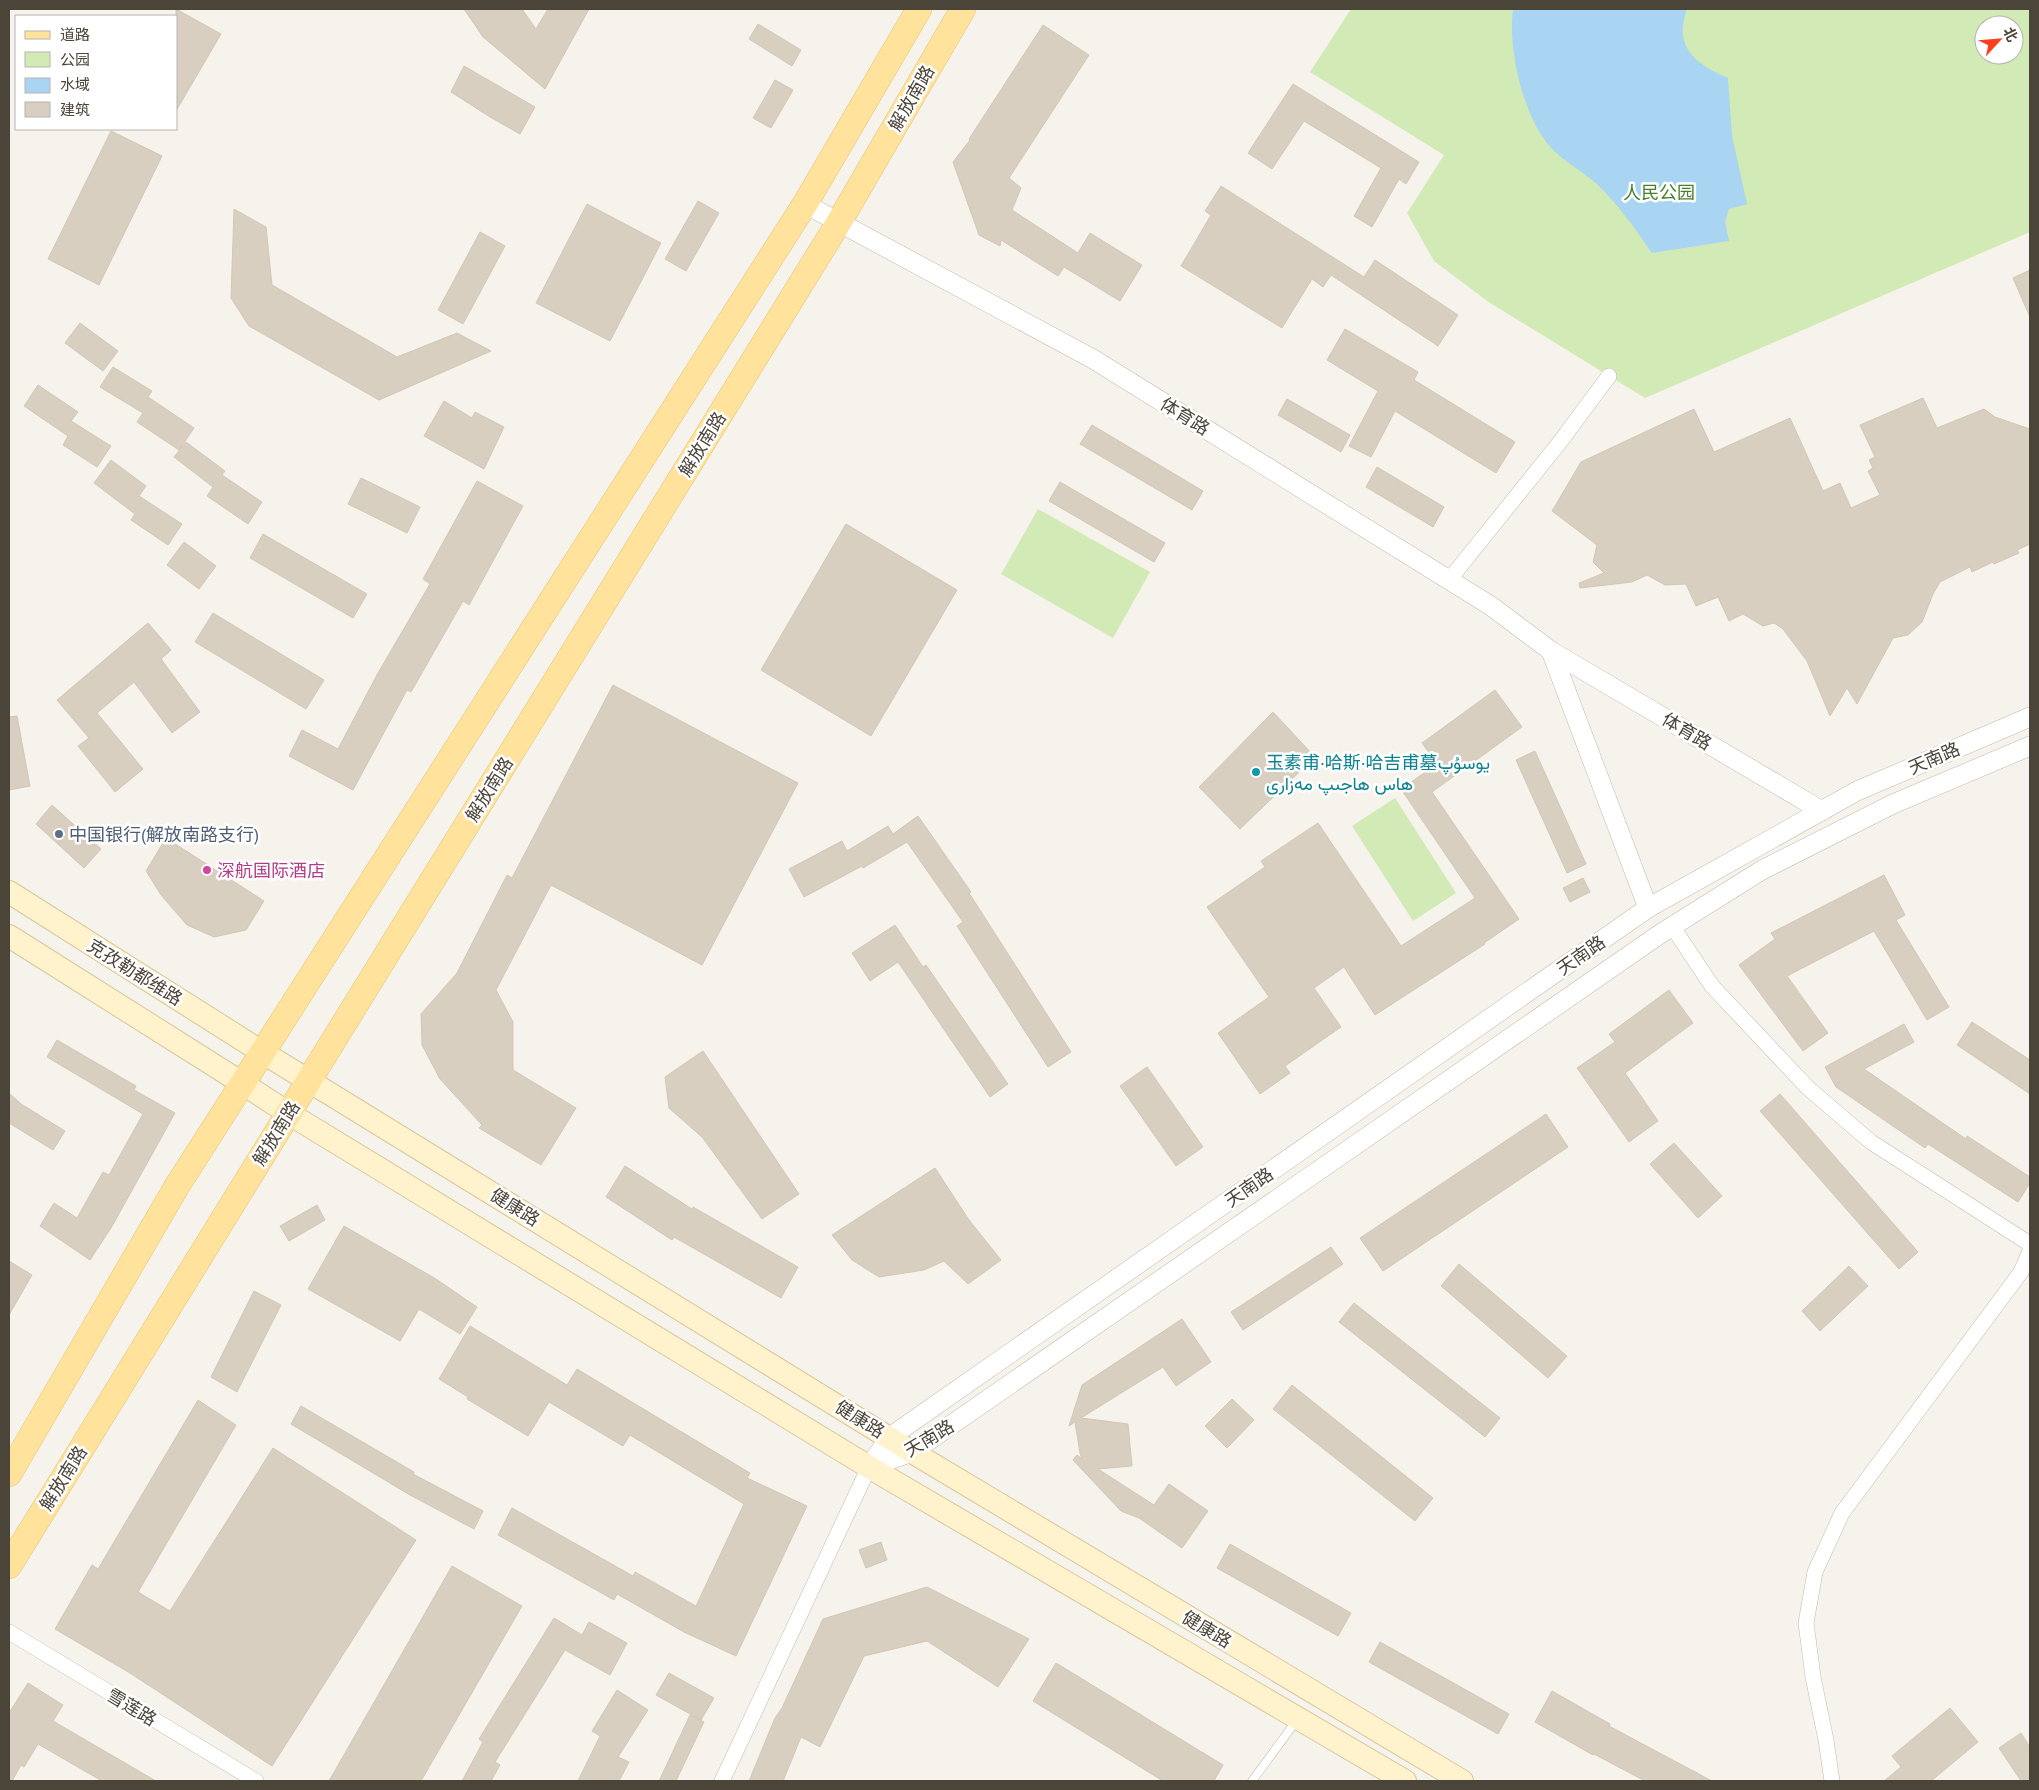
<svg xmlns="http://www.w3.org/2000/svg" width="2039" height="1790" viewBox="0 0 2039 1790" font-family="'PT Sans',Vazirmatn,'Noto Sans SC',sans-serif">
<rect width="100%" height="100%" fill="#f6f3ec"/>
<g fill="#d2eab5" fill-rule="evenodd">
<path d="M1351,9H2030V232L1645,398L1490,303L1434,261L1407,213L1444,155L1310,72ZM1984,25H2014V55H1984Z"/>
<path d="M1038,509L1150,572L1113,638L1001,574Z"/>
<path d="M1395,798L1456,893L1413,921L1352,826Z"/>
</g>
<path fill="#a9d4f2" d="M1513,9H1687C1673,47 1695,64 1728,78L1732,136L1747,204L1729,209L1725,222L1729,241L1652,253C1636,230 1620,207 1600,187C1585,172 1560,160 1547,143C1522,111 1508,49 1513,9Z"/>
<g fill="#d8cfc1" stroke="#d3c7b4">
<path d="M176,9L221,34L176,111Z"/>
<path d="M464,9H522L536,29L548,9H589L545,89L483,37Z"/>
<path d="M758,24L801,50L792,66L749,39Z"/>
<path d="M1043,25L1089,55L1009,178L1021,188L1012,210L1078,253L1090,233L1142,265L1120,301L1064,267L1058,276L1001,240L1000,246L979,235L953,162L970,140L969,139Z"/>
<path d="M464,66L535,107L520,134L490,117L451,92Z"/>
<path d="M775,80L793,90L771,128L753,118Z"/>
<path d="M1293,84L1419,162L1406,184L1399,179L1372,227L1354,216L1381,168L1304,121L1272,169L1248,153Z"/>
<path d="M111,131L162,156L99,285L48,259Z"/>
<path d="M1221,186L1364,277L1375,260L1458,315L1438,346L1331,275L1323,287L1312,279L1282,328L1181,266L1211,215L1205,211Z"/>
<path d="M698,201L719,213L686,271L665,259Z"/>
<path d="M587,204L661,243L610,341L536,303Z"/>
<path d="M234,209L266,227L272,285L397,357L457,333L491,351L379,400L249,326L231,298Z"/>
<path d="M480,232L505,246L463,324L438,310Z"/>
<path d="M2030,270V317L2013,278Z"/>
<path d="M80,323L118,351L103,371L65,343Z"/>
<path d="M1345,329L1418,372L1414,380L1515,442L1496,473L1395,411L1371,457L1349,446L1378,391L1327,360Z"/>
<path d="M113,367L152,391L148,397L194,428L179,450L137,422L143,413L100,387Z"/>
<path d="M38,385L78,412L71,421L111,446L97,467L63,445L68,436L24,406Z"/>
<path d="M1923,398L1937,428L1984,409L1995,417L2030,429V544L2017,550L2019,553L1994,564L1993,562L1972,572L1970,567L1940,582L1933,594L1922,622L1908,635L1893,638L1857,704L1847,688L1830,716L1807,661L1783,629L1774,623L1763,626L1743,614L1729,621L1718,597L1696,606L1686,584L1665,585L1647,575L1632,582L1580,588L1579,583L1604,573L1593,562L1597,545L1552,511L1581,462L1694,409L1714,452L1790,418L1823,491L1840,483L1851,508L1880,495L1868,471L1873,468L1869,460L1875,457L1860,425Z"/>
<path d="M1287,399L1350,435L1341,452L1278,415Z"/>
<path d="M444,401L472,418L475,412L504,427L484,469L424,436Z"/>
<path d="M1092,425L1203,491L1192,510L1080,444Z"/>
<path d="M186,442L225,471L222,475L262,502L248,524L207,496L213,487L174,457Z"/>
<path d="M111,460L146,486L139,496L182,524L168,545L131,520L135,514L94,483Z"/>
<path d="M1377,467L1444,507L1433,527L1366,487Z"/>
<path d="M361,478L420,507L407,533L348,504Z"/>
<path d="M477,481L523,506L469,605L463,601L411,692L407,690L353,790L289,756L302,730L338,749L378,673L430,584L423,579Z"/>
<path d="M1060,482L1165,543L1154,562L1049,501Z"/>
<path d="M846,524L957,590L871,736L761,670Z"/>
<path d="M263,534L367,594L353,618L250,558Z"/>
<path d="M184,542L216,566L199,589L167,565Z"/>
<path d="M213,613L324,680L306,709L195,642Z"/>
<path d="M148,623L171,650L161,659L200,712L172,733L134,682L97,713L143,769L115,792L78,746L89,738L57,700Z"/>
<path d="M613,685L798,783L702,965L551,885L496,990L513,1022V1070L576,1108L541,1165L479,1128L482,1125L440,1079L422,1045L421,1014L457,973L507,875L512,878Z"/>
<path d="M1495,690L1522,727L1432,792L1519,919L1484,943L1485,944L1375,1015L1344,967L1314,988L1341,1027L1285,1066L1290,1073L1260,1094L1218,1033L1269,997L1207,907L1265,867L1261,861L1318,823L1401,946L1475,898L1401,789L1437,764L1422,743Z"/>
<path d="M1273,712L1315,757L1240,829L1199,787Z"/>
<path d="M17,716L30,786L9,790V717Z"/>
<path d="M1535,751L1586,864L1567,873L1516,760Z"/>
<path d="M52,805L101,849L84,868L36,824Z"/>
<path d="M918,816L971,892L969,893L1071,1052L1048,1067L957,926L963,922L907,842L863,868L862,866L804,897L789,869L842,841L847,851L888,826L893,834Z"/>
<path d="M166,838L264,901L246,930L214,937L187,925L161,895L146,871Z"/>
<path d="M1884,875L1905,915L1896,920L1949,1007L1927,1020L1874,931L1787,976L1828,1033L1803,1051L1739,965L1775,939L1771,933Z"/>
<path d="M1583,878L1590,892L1570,902L1563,888Z"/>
<path d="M895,925L923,967L926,965L1008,1084L990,1097L898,962L870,981L852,953Z"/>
<path d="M1669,990L1693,1023L1625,1073L1658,1121L1629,1142L1577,1068L1615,1042L1609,1034Z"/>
<path d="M1972,1022L2030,1060V1094L1957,1045Z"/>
<path d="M1904,1024L1914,1042L1864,1069L1966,1139L1967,1136L2030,1177V1183L2018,1202L1928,1144L1925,1148L1836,1087L1825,1067Z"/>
<path d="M57,1040L136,1086L134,1090L175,1113L111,1228L90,1260L40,1226L54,1203L77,1218L103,1172L109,1175L143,1114L47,1057Z"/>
<path d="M703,1051L799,1194L762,1219L702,1137L669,1108L665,1077Z"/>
<path d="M1147,1067L1203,1147L1176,1166L1120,1086Z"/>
<path d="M9,1093L21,1104L65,1131L53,1150L9,1123Z"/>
<path d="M1780,1094L1918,1252L1899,1269L1760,1111Z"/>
<path d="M1546,1114L1568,1147L1383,1271L1360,1238Z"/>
<path d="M1674,1143L1722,1196L1698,1218L1650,1164Z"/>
<path d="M625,1166L692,1209L693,1207L798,1267L781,1298L674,1237L672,1240L606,1197Z"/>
<path d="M935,1168L969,1220L1001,1260L968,1284L944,1261L924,1270L879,1277L852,1260L832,1235Z"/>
<path d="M317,1205L325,1220L289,1241L280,1226Z"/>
<path d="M344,1226L436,1279L477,1307L460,1334L419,1309L400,1341L308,1289Z"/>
<path d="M1331,1247L1343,1264L1243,1330L1231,1312Z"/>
<path d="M9,1261L32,1275L9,1315Z"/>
<path d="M1459,1264L1567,1356L1548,1378L1441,1286Z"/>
<path d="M1849,1266L1868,1286L1820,1331L1802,1311Z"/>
<path d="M254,1291L281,1305L237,1392L211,1377Z"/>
<path d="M1354,1303L1500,1418L1485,1437L1339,1322Z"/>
<path d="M1182,1319L1211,1362L1176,1386L1163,1367L1081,1418L1128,1424L1132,1466L1098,1469L1154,1505L1169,1484L1208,1511L1182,1548L1139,1518L1121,1511L1073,1460L1077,1455L1082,1459L1080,1453L1075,1422L1069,1426L1082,1385Z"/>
<path d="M470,1326L567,1385L577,1369L750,1473L747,1478L807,1506L736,1656L684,1632L617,1594L614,1600L498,1535L512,1508L633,1576L635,1572L696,1606L744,1504L630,1435L623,1446L549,1402L528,1436L467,1399L468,1397L439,1379Z"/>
<path d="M1292,1385L1433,1498L1415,1521L1273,1409Z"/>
<path d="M1232,1399L1254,1420L1227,1448L1205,1426Z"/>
<path d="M198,1400L236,1425L138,1592L170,1611L273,1448L416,1540L272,1766L130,1673L55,1629L92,1565L98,1569Z"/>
<path d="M301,1406L414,1472L413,1474L483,1511L474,1529L410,1495L291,1424Z"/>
<path d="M881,1542L887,1560L866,1568L859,1550Z"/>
<path d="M1230,1544L1351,1613L1338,1636L1217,1568Z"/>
<path d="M452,1566L522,1606L421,1781H329Z"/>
<path d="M927,1587L1029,1639L998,1687L927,1641L864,1656L820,1747L801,1737L783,1781H749L775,1718L782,1708L823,1619Z"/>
<path d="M554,1618L582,1635L589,1622L627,1643L610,1675L565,1650L495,1762L500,1765L491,1781H462L483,1742L479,1739Z"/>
<path d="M1380,1642L1509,1714L1498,1734L1369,1662Z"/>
<path d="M1056,1663L1223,1765L1214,1781H1163L1033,1701Z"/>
<path d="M669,1673L714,1698L701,1720L656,1695Z"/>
<path d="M28,1683L63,1705L53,1721L156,1781H102L38,1744L24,1767L21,1765L12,1781H9V1713Z"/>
<path d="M617,1690L648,1710L618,1757L629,1762L619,1781H578L600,1736L592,1731Z"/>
<path d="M1552,1691L1610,1724L1609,1726L1712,1781H1645L1594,1754L1593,1755L1535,1722Z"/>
<path d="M1950,1708L1978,1742L1931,1781H1884L1901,1767L1892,1756Z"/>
<path d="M690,1715L704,1722L676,1781H659Z"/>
<path d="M2021,1733L2030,1747V1781H2021L1999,1748Z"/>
</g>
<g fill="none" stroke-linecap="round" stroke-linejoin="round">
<g stroke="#c2bbae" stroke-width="9">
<path id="service" d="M1252,1781L1297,1720"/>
</g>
<g stroke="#c2bbae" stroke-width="16">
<g id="minor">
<path d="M1449,580L1560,442L1609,376"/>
<path d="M1672,926L1712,986L1808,1088L1871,1142L2030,1244"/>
<path d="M9,1632L256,1781"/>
<path d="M722,1781L869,1467"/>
<path d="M1832,1781L1826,1740L1813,1677L1806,1623L1815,1572L1842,1513L2021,1272L2030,1251"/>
</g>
</g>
<g stroke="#c2bbae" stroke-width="20">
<g id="tertiary">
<path d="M805,204L1093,359L1491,606L1551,651L1648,908"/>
<path d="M1551,651L1822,811"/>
<path d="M869,1467L890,1437L1648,908L1857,791L2030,717"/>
<path d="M869,1467L912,1452L1660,934L1762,870L1893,804L2030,746"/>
</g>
</g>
<g stroke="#d6c79b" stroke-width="24">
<g id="secondary">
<path d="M9,892L262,1052L912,1452L1462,1781"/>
<path d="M9,936L242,1083L288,1113L869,1467L1405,1781"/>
</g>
</g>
<g stroke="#e6c16a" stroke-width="26">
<g id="primary">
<path d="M9,1474L177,1186L805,204L919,9"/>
<path d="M9,1566L839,222L963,9"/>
</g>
</g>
<use href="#service" stroke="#fff" stroke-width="8"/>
<use href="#minor" stroke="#fff" stroke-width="15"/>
<use href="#tertiary" stroke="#fff" stroke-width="19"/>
<use href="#secondary" stroke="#fff3cd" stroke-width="22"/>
<use href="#primary" stroke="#ffe39c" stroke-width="25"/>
</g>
<circle fill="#0f9aa8" stroke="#fff" stroke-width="2" cx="1256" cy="772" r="5"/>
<circle fill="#5c6f8a" stroke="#fff" stroke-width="2" cx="59" cy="834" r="5"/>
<circle fill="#d1479c" stroke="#fff" stroke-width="2" cx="207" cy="870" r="5"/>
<g text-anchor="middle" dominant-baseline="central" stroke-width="5" stroke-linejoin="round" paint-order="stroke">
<g font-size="18" fill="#4b4439" stroke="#fff">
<text transform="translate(911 98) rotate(-60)">解放南路</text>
<text transform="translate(1185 416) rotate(32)">体育路</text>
<text transform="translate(702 444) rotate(-58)">解放南路</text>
<text transform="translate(1687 731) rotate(31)">体育路</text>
<text transform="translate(1934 758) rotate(-23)">天南路</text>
<text transform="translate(489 789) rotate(-58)">解放南路</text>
<text transform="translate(1581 955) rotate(-35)">天南路</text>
<text transform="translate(135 972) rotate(32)">克孜勒都维路</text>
<text transform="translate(276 1133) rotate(-58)">解放南路</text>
<text transform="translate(1249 1187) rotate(-35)">天南路</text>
<text transform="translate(515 1207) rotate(32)">健康路</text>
<text transform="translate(860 1419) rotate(32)">健康路</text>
<text transform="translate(929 1438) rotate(-31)">天南路</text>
<text transform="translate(63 1478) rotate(-58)">解放南路</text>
<text transform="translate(1207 1629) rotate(31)">健康路</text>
<text transform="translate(132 1707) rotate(31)">雪莲路</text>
</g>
<g font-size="18" fill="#4a7f2a" stroke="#fff">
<text x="1659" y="192">人民公园</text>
</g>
<g font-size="18" fill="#0d838f" stroke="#fff" text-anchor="start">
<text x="1266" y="762">玉素甫·哈斯·哈吉甫墓يوسۇپ<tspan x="1266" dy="21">ھاس ھاجىپ مەزارى</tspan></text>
</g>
<g font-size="18" fill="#4e5e75" stroke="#fff" text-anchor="start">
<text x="69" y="834">中国银行(解放南路支行)</text>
</g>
<g font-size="18" fill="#b23c85" stroke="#fff" text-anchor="start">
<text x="217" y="870">深航国际酒店</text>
</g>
</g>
<rect width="2039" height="1790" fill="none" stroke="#4b4439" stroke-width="20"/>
<rect x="15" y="15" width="162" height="115" fill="#ffffff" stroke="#b7b4b0"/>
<rect x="25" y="31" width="25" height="8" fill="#ffe39c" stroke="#b7b4b0"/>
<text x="60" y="40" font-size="15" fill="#4b4439">道路</text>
<rect x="25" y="52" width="25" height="15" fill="#d2eab5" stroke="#b7b4b0"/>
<text x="60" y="65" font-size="15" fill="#4b4439">公园</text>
<rect x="25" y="78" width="25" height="15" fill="#a9d4f2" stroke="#b7b4b0"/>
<text x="60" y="90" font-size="15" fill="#4b4439">水域</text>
<rect x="25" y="102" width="25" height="15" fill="#d8cfc1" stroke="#b7b4b0"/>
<text x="60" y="115" font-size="15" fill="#4b4439">建筑</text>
<g transform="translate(1999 40) rotate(64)"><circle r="24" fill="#ffffff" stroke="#b7b4b0"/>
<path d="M0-4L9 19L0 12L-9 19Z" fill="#fc3f1d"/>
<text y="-8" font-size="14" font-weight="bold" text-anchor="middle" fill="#4b4439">北</text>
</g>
</svg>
